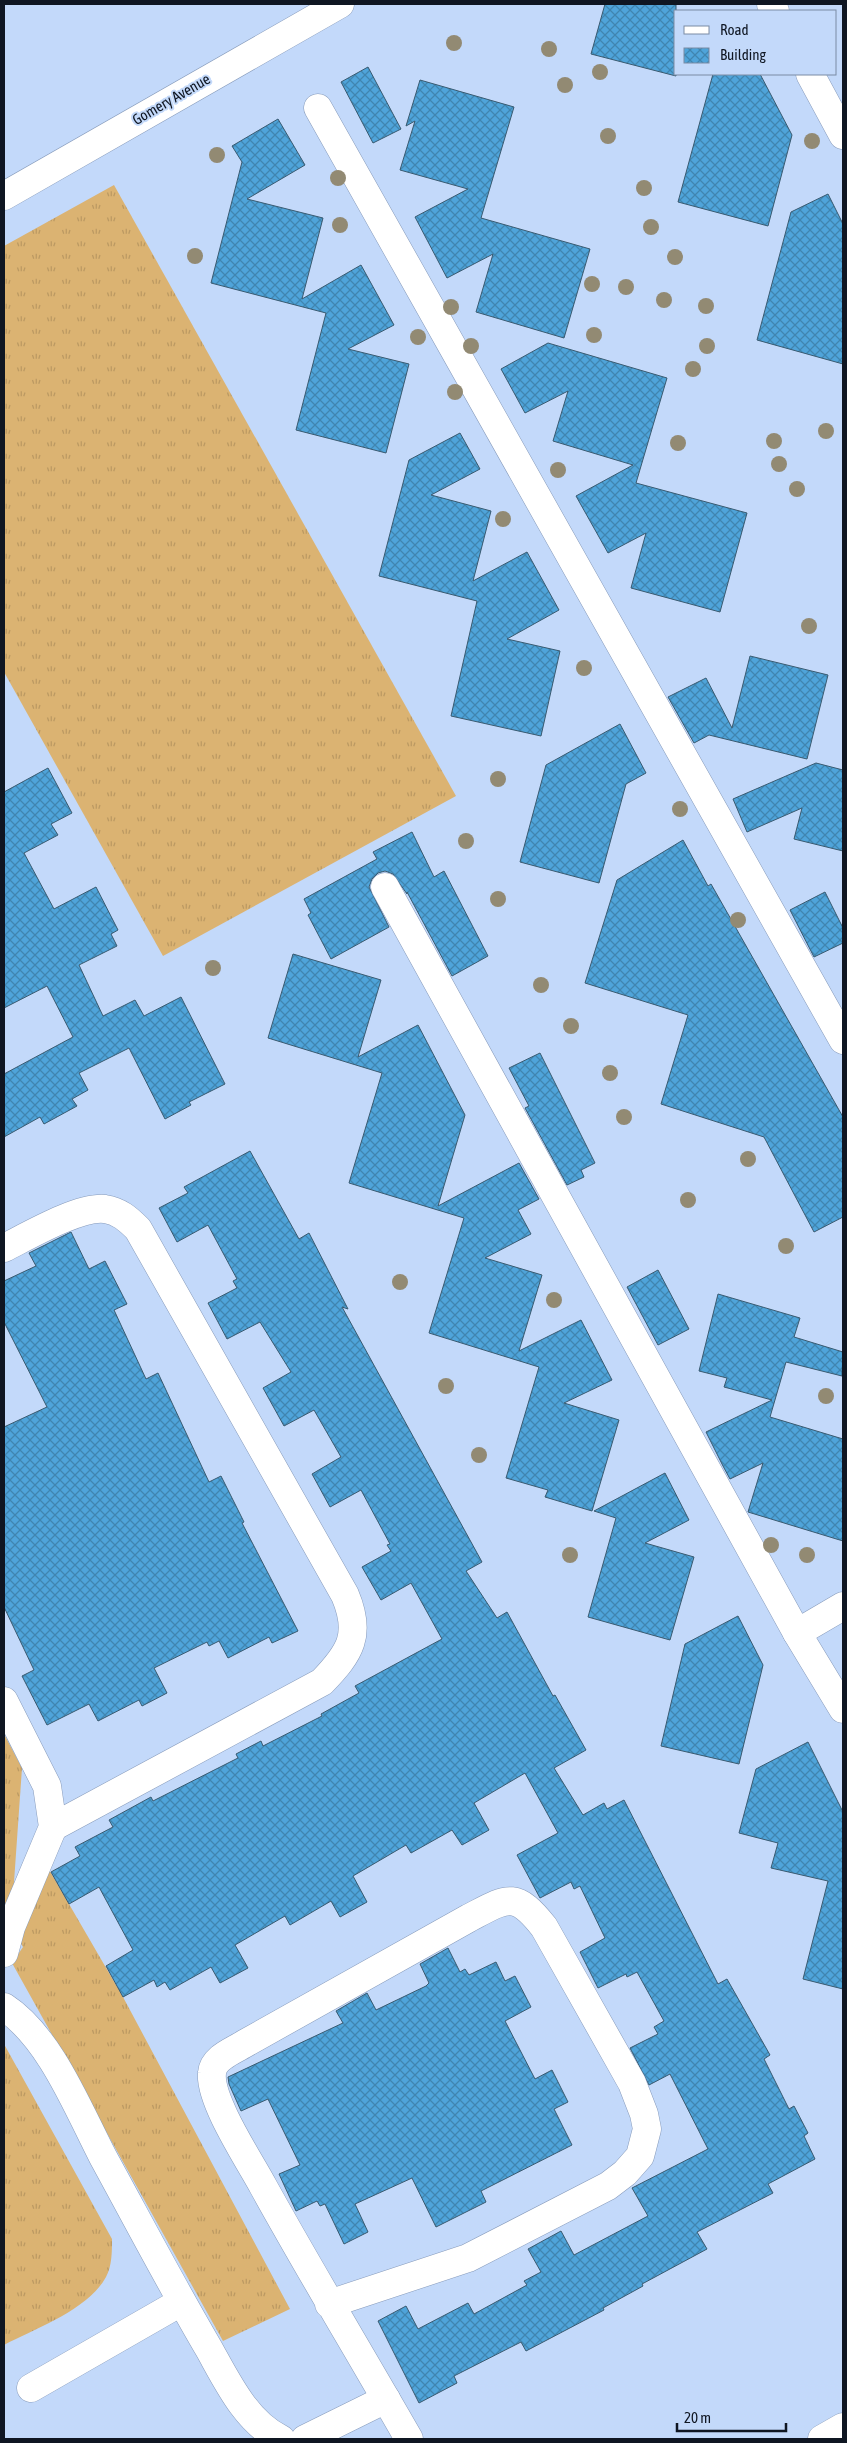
<svg xmlns="http://www.w3.org/2000/svg" width="847" height="2443" viewBox="0 0 847 2443" font-family="'Asap Condensed',sans-serif">
<defs>
<pattern id="grass-tufts" width="24" height="20" patternUnits="userSpaceOnUse" patternTransform="scale(1.25)"><rect width="24" height="20" fill="#dbb372"/><path d="M3 7l-1-3M5 7V3M7 7l1-3M15 17l-1-3M17 17v-4M19 17l1-3" fill="none" stroke="#bb9962"/></pattern>
<pattern id="building-cross-hatch" width="8" height="8" patternUnits="userSpaceOnUse" patternTransform="scale(1.25)"><rect width="8" height="8" fill="#4fa4da"/><path d="M0 0l8 8M0 8l8-8" fill="none" stroke="#4085b0"/></pattern>
</defs>
<rect width="100%" height="100%" fill="#c3d9fa"/>
<g fill="url(#grass-tufts)">
<path d="M114,185L456,796L163,956L4,672V246Z"/>
<path d="M4,1734L22,1768L11,1925L44,1861L123,1997L290,2309L223,2341L12,1963L23,1947L11,1927L4,1926Z"/>
<path d="M4,2044L112,2239C112,2252 112,2266 106,2277C88,2310 36,2328 4,2345Z"/>
</g>
<g fill="url(#building-cross-hatch)" stroke="#395a70">
<path d="M605,4H676V76L591,54Z"/>
<path d="M368,67L401,129L373,143L341,82Z"/>
<path d="M713,74H760L792,135L768,226L678,202Z"/>
<path d="M420,80L514,107L481,218L590,249L564,338L476,312L493,254L447,278L415,217L468,189L400,170L415,121L406,126Z"/>
<path d="M278,119L305,165L247,199L323,218L302,299L361,265L394,325L348,349L409,364L386,453L296,430L326,313L211,283L242,162L232,146Z"/>
<path d="M828,194L843,224V364L757,340L791,212Z"/>
<path d="M548,343L667,378L636,483L747,513L720,612L631,588L646,533L608,553L576,496L633,465L553,441L568,391L525,413L501,369Z"/>
<path d="M460,433L480,469L431,495L491,511L473,581L527,552L559,610L507,639L560,651L541,736L451,716L477,601L379,576L409,460Z"/>
<path d="M750,656L828,675L807,759L709,735L694,743L668,697L706,678L732,728Z"/>
<path d="M620,724L646,773L626,784L599,883L520,862L546,765Z"/>
<path d="M816,763L843,770V851L794,839L802,808L747,832L733,799Z"/>
<path d="M48,768L72,813L51,824L58,835L24,853L54,909L96,887L118,930L111,934L117,946L79,965L103,1016L135,1000L144,1016L181,997L225,1084L189,1102L191,1105L165,1119L129,1048L79,1073L88,1090L72,1099L77,1106L44,1124L40,1117L4,1137V1074L73,1037L47,986L4,1008V792Z"/>
<path d="M412,832L434,877L444,871L488,956L452,976L407,892V894L393,874L385,871L378,873L372,879L369,887L389,927L331,959L308,915L311,913L304,899L377,859L373,852Z"/>
<path d="M683,840L708,886L711,884L843,1117V1217L814,1232L764,1137L661,1104L688,1015L585,983L617,880Z"/>
<path d="M825,892L843,928V943L814,957L790,910Z"/>
<path d="M293,954L381,980L358,1057L418,1025L465,1115L438,1206L519,1163L539,1199L518,1210L531,1234L485,1258L542,1275L519,1351L581,1320L612,1380L564,1403L619,1420L592,1511L545,1497L548,1490L506,1478L539,1367L429,1333L464,1218L349,1183L382,1073L268,1038Z"/>
<path d="M540,1053L595,1163L581,1170L584,1177L567,1185L525,1108L529,1106L509,1068Z"/>
<path d="M250,1151L299,1239L309,1233L348,1309L342,1307L482,1562L466,1571L497,1618L507,1612L553,1696L555,1695L586,1750L554,1768L583,1815L604,1803L607,1809L624,1800L718,1984L727,1979L770,2055L764,2059L789,2109L794,2106L808,2133L804,2136L815,2159L768,2184L773,2193L697,2232L707,2249L642,2284L643,2286L603,2308L604,2310L526,2351L521,2342L454,2376L457,2383L419,2403L378,2321L406,2306L418,2329L468,2303L474,2314L527,2285L524,2281L541,2272L528,2249L561,2231L574,2255L648,2216L632,2188L708,2149L670,2074L649,2085L630,2048L658,2034L654,2027L664,2021L637,1972L627,1977L626,1974L598,1988L580,1952L605,1938L580,1886L574,1889L571,1882L540,1898L517,1855L558,1833L525,1773L474,1803L489,1830L462,1845L452,1830L411,1853L406,1845L353,1876L367,1902L340,1917L331,1901L290,1925L285,1916L235,1945L248,1968L220,1983L211,1967L170,1990L165,1982L157,1987L154,1980L123,1997L106,1966L133,1950L99,1887L69,1904L51,1872L80,1856L75,1847L113,1827L109,1820L151,1797L153,1801L238,1758L236,1754L261,1741L263,1746L322,1716L321,1714L359,1693L355,1686L442,1639L411,1583L381,1600L362,1567L391,1551L387,1545L390,1544L361,1490L330,1507L312,1474L341,1457L314,1410L284,1426L263,1388L291,1372L260,1322L227,1339L208,1303L237,1288L233,1281L237,1279L208,1225L177,1242L159,1208L188,1193L184,1187Z"/>
<path d="M71,1232L89,1269L105,1261L127,1304L114,1310L146,1379L158,1373L209,1482L221,1476L244,1522L242,1523L298,1631L272,1643L269,1637L228,1658L219,1641L209,1646L207,1642L154,1668L167,1693L142,1706L139,1700L98,1721L89,1704L47,1725L22,1676L34,1670L4,1607V1427L47,1407L4,1322V1281L36,1266L29,1253Z"/>
<path d="M658,1270L689,1329L658,1345L627,1287Z"/>
<path d="M718,1294L800,1318L794,1337L843,1352L842,1376L786,1362L770,1417L843,1439V1541L748,1512L763,1463L730,1479L723,1466L706,1432L772,1400L724,1387L727,1378L699,1371Z"/>
<path d="M665,1473L689,1520L645,1543L694,1557L670,1640L588,1617L616,1518L594,1511Z"/>
<path d="M738,1616L763,1665L739,1764L661,1746L685,1644Z"/>
<path d="M808,1742L843,1812V1989L803,1979L828,1881L771,1868L778,1843L739,1833L756,1769Z"/>
<path d="M448,1948L460,1972L465,1969L469,1975L496,1962L505,1981L515,1976L531,2007L505,2021L535,2079L552,2070L568,2102L554,2109L572,2145L481,2191L486,2202L436,2227L412,2178L355,2204L368,2232L344,2244L325,2204L320,2206L317,2201L296,2211L279,2174L300,2165L268,2099L241,2111L229,2084L228,2077L343,2023L336,2011L367,1993L376,2010L426,1986L429,1983L420,1964Z"/>
</g>
<g fill="none" stroke-linecap="round" stroke-linejoin="round">
<g stroke="#879bbb" stroke-width="29">
<g id="minor">
<path d="M771,4L775,11"/>
<path d="M810,74L843,135"/>
<path d="M318,108L843,1040"/>
<path d="M385,887L797,1633L843,1709"/>
<path d="M4,1248C28,1236 79,1206 105,1209C119,1211 128,1219 138,1229L345,1595C362,1635 350,1653 322,1682L53,1827"/>
<path d="M797,1633L843,1606"/>
<path d="M4,1701L47,1786L53,1827L11,1927L4,1953"/>
<path d="M4,2007C50,2037 78,2109 103,2157C138,2221 172,2286 209,2349C227,2381 246,2422 281,2439"/>
<path d="M329,2304L468,2258L608,2186L625,2173L640,2156L647,2129L644,2114L632,2083L544,1927C515,1890 507,1898 469,1918L244,2044C233,2051 213,2058 212,2073C209,2100 249,2160 263,2186C310,2271 361,2355 409,2439"/>
<path d="M31,2388L181,2302"/>
<path d="M305,2439L386,2399"/>
</g>
</g>
<g stroke="#879bbb" stroke-width="29">
<path id="tertiary" d="M4,196L340,4"/>
</g>
<g stroke="#879bbb" stroke-width="29">
<path id="secondary" d="M822,2439L843,2427"/>
</g>
<use href="#minor" stroke="#fff" stroke-width="28"/>
<use href="#tertiary" stroke="#fff" stroke-width="28"/>
<use href="#secondary" stroke="#fff" stroke-width="28"/>
</g>
<g fill="#928a73">
<circle cx="454" cy="43" r="8"/>
<circle cx="549" cy="49" r="8"/>
<circle cx="600" cy="72" r="8"/>
<circle cx="565" cy="85" r="8"/>
<circle cx="608" cy="136" r="8"/>
<circle cx="812" cy="141" r="8"/>
<circle cx="217" cy="155" r="8"/>
<circle cx="338" cy="178" r="8"/>
<circle cx="644" cy="188" r="8"/>
<circle cx="340" cy="225" r="8"/>
<circle cx="651" cy="227" r="8"/>
<circle cx="195" cy="256" r="8"/>
<circle cx="675" cy="257" r="8"/>
<circle cx="592" cy="284" r="8"/>
<circle cx="626" cy="287" r="8"/>
<circle cx="664" cy="300" r="8"/>
<circle cx="706" cy="306" r="8"/>
<circle cx="451" cy="307" r="8"/>
<circle cx="594" cy="335" r="8"/>
<circle cx="418" cy="337" r="8"/>
<circle cx="471" cy="346" r="8"/>
<circle cx="707" cy="346" r="8"/>
<circle cx="693" cy="369" r="8"/>
<circle cx="455" cy="392" r="8"/>
<circle cx="826" cy="431" r="8"/>
<circle cx="774" cy="441" r="8"/>
<circle cx="678" cy="443" r="8"/>
<circle cx="779" cy="464" r="8"/>
<circle cx="558" cy="470" r="8"/>
<circle cx="797" cy="489" r="8"/>
<circle cx="503" cy="519" r="8"/>
<circle cx="809" cy="626" r="8"/>
<circle cx="584" cy="668" r="8"/>
<circle cx="498" cy="779" r="8"/>
<circle cx="680" cy="809" r="8"/>
<circle cx="466" cy="841" r="8"/>
<circle cx="498" cy="899" r="8"/>
<circle cx="738" cy="920" r="8"/>
<circle cx="213" cy="968" r="8"/>
<circle cx="541" cy="985" r="8"/>
<circle cx="571" cy="1026" r="8"/>
<circle cx="610" cy="1073" r="8"/>
<circle cx="624" cy="1117" r="8"/>
<circle cx="748" cy="1159" r="8"/>
<circle cx="688" cy="1200" r="8"/>
<circle cx="786" cy="1246" r="8"/>
<circle cx="400" cy="1282" r="8"/>
<circle cx="554" cy="1300" r="8"/>
<circle cx="446" cy="1386" r="8"/>
<circle cx="826" cy="1396" r="8"/>
<circle cx="479" cy="1455" r="8"/>
<circle cx="771" cy="1545" r="8"/>
<circle cx="570" cy="1555" r="8"/>
<circle cx="807" cy="1555" r="8"/>
</g>
<g text-anchor="middle" dominant-baseline="central" stroke-width="4" stroke-linejoin="round" paint-order="stroke">
<g font-size="15" fill="#0f1622" stroke="#c3d9fa">
<text transform="translate(171 99) rotate(-30)">Gomery Avenue</text>
</g>
</g>
<rect width="847" height="2443" fill="none" stroke="#0f1622" stroke-width="10"/>
<rect x="674" y="10" width="162" height="65" fill="#c3d9fa" stroke="#7b8ba4"/>
<rect x="684" y="26" width="25" height="8" fill="#ffffff" stroke="#7b8ba4"/>
<text x="720" y="35" font-size="15" fill="#0f1622">Road</text>
<rect x="684" y="48" width="25" height="15" fill="url(#building-cross-hatch)" stroke="#7b8ba4"/>
<text x="720" y="60" font-size="15" fill="#0f1622">Building</text>
<path d="M677 2423v8h109v-8" fill="none" stroke="#0f1622" stroke-width="2.5"/>
<text x="684" y="2423" font-size="15" fill="#0f1622" stroke="#c3d9fa" stroke-width="4" paint-order="stroke">20 m</text>
</svg>
